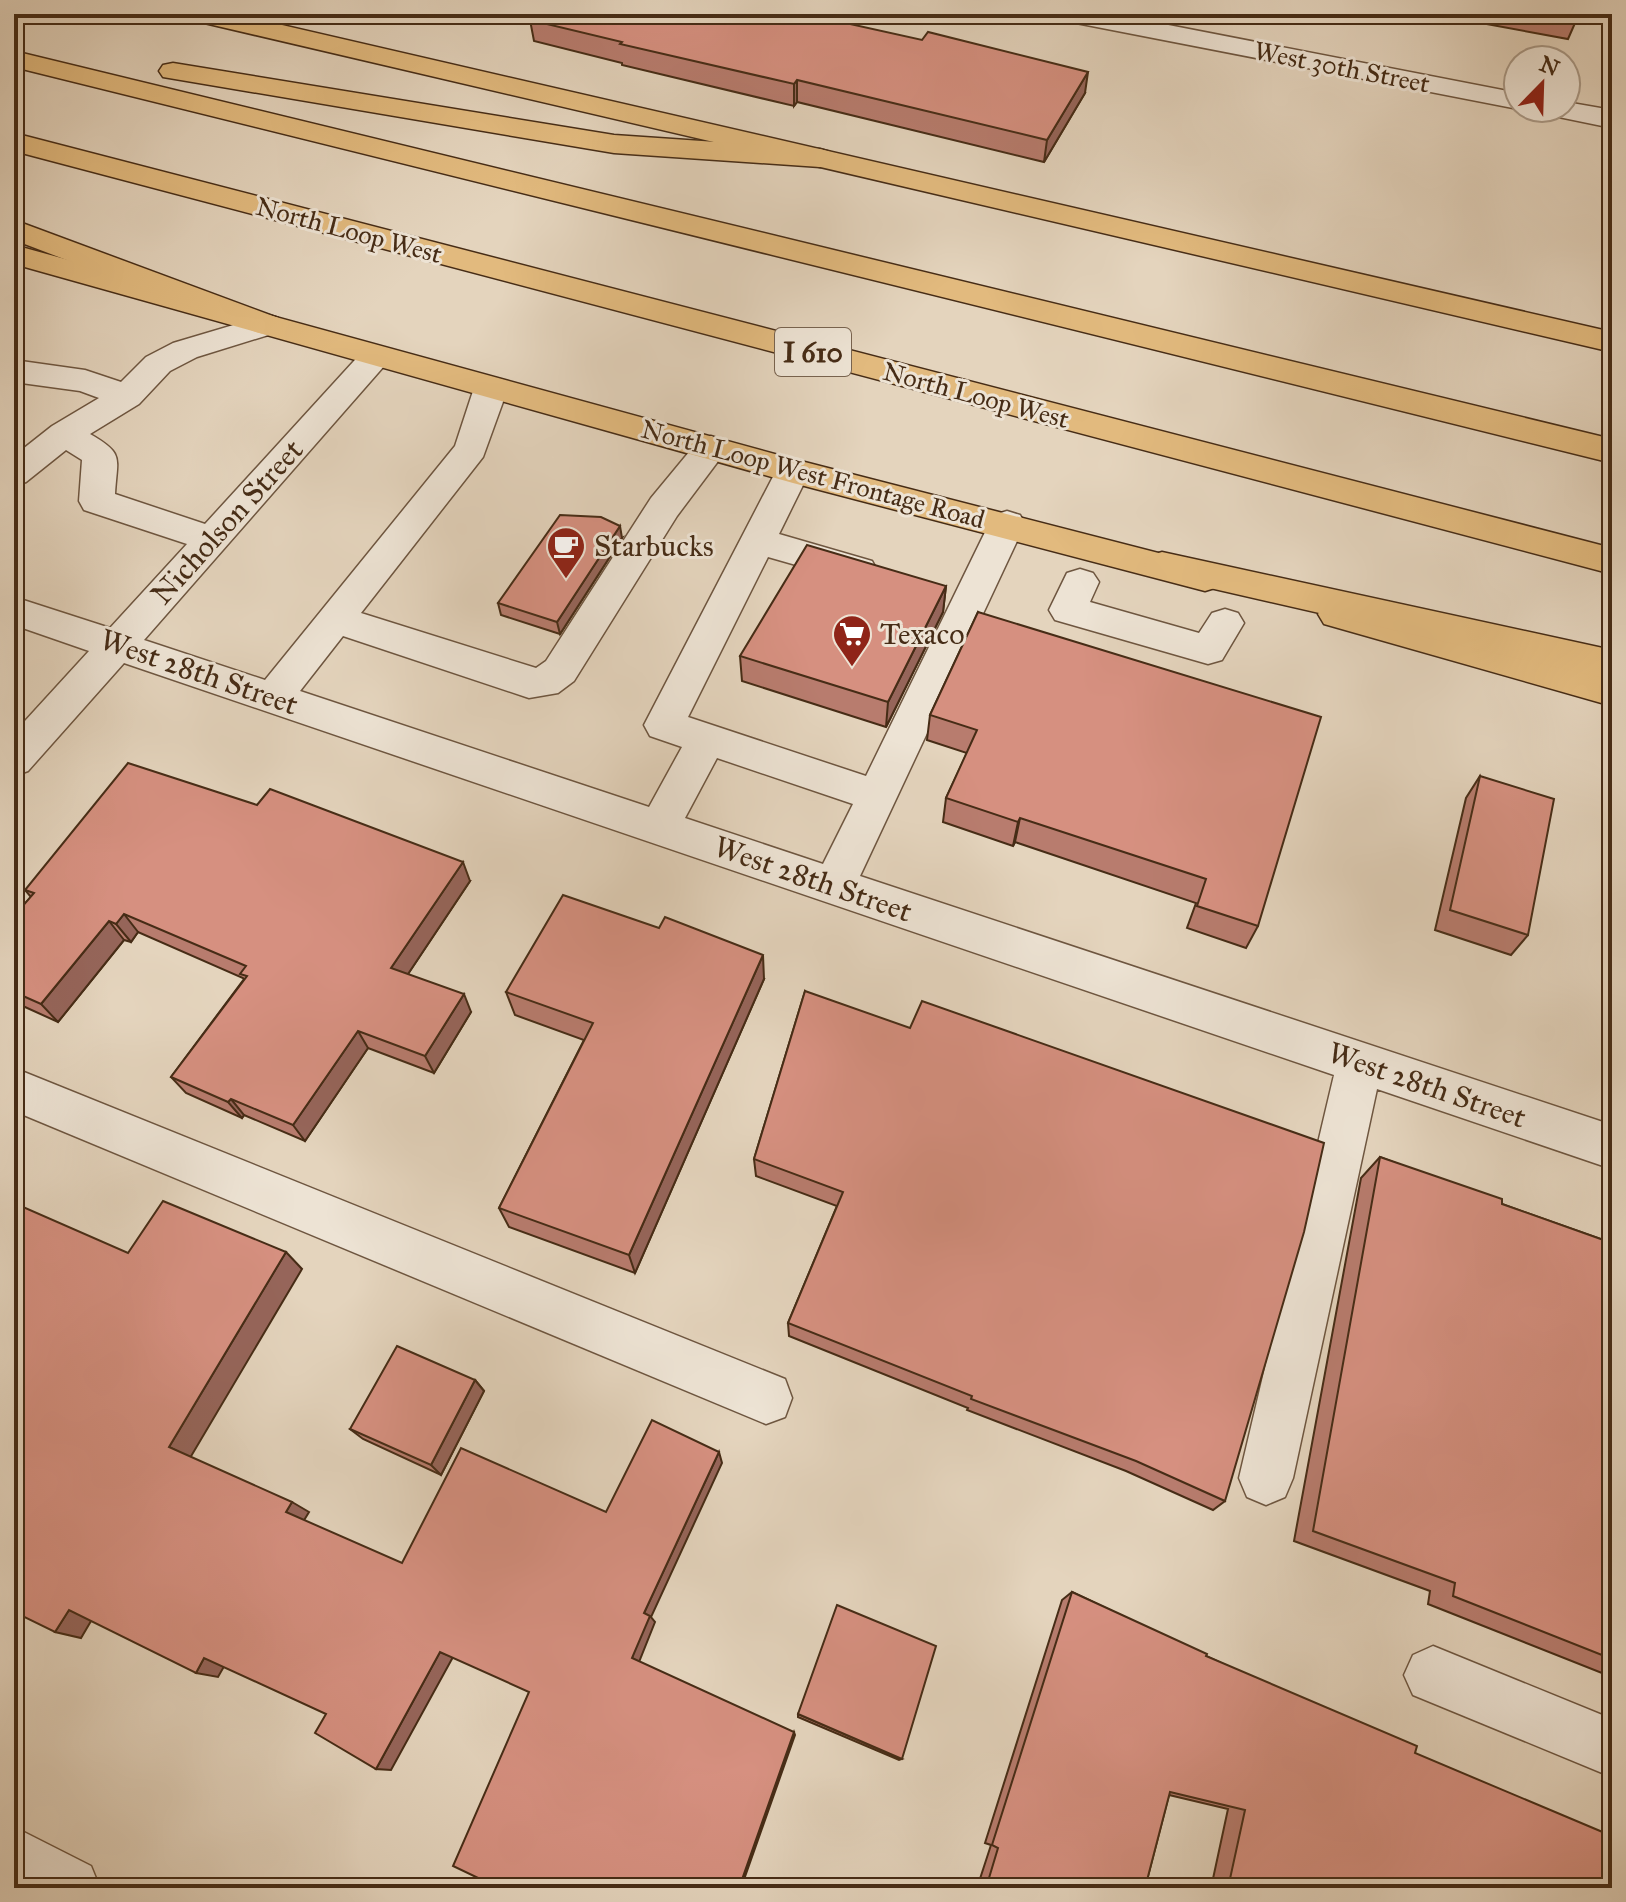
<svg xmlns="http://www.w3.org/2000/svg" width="1626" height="1902" viewBox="0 0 1626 1902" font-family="'IM FELL Great Primer',serif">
<rect width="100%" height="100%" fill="#e4d4bd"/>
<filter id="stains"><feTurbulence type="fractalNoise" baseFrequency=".0025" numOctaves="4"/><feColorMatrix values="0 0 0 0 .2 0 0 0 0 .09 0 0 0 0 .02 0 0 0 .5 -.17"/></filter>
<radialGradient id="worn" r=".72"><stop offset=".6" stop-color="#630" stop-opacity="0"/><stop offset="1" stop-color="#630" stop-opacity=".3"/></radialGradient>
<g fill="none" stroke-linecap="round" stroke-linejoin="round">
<g stroke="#6e5640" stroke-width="3">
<g id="minor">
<path d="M1058,14H1112L1518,93V108H1524L1518,109L1071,22L1062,20Z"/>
<path d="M1566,102L1612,110V128L1544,114L1540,108H1566Z"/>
<path d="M267,315L278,318L283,325L278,332L197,357L170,371L139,404L90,434C125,454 117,457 115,494L205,524L364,350L376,347L388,350L392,357L144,640L265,680L455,446L474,388L479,380L491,377L503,380L508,388L483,457L361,613L536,668L546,661L651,498L699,440L711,436L723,440L728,448L677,516L574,681L558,693L529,698L343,636L300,691L649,807L682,747L650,736L644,725L776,471L781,463L793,459L805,463L810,471L779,534L872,561L877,570L872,579L859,583L768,557L688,717L866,776L989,524L994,515L1007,511L1020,515L1025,524L860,876L1612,1125V1169L1377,1089L1293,1478L1285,1497L1266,1505L1247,1497L1239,1478L1334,1075L124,663L28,771L14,776V733L89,651L14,625V597L110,628L187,544L84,510L79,501L82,460L66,450L26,482L14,486V456L52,426L99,398L80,391L14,382V360L85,370L121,382L146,357L173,343ZM717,758L853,804L823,864L685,818Z"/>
<path d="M1080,569L1093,573L1099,582L1090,602L1199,633L1212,613L1225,609L1238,613L1244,623L1222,660L1208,664L1055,620L1049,610L1067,573Z"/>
<path d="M14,1068L785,1379L792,1398L785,1417L766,1424L14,1111Z"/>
<path d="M1433,1646L1612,1719V1777L1413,1695L1404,1675L1413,1655Z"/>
<path d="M14,1827L91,1866L100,1888H14Z"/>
</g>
</g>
<g stroke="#462c16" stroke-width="3">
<g id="major">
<path d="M187,14H234L1612,332V352L200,22L191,20Z"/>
<path d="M14,245L793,459L1205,565L1218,569L1223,578L1218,587L1205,591L793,483L14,264Z"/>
<path d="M1337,600L1612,676V706L1324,624L1318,614L1324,604Z"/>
</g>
</g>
<g stroke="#462c16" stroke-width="3">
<g id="highway">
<path d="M14,51L1612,439V463L14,67Z"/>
<path d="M173,63L614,135L820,149L830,152L835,158L830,164L820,167L614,153L163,77L159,71L163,65Z"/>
<path d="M14,133L1612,548V574L14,151Z"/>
<path d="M14,220L278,318L283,325L278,332L267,335L256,332L14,240Z"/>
<path d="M1162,552L1612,650V680L1149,574L1144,565L1149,556Z"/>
</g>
</g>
<use href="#minor" fill="#ede3d4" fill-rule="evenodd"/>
<use href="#major" fill="#e2ba7e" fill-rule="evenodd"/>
<use href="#highway" fill="#e2ba7e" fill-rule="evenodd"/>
</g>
<g fill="#b87c6e" stroke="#462c16" stroke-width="2">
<path d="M1432,14H1579L1568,39Z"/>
<path d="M530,20L1085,93L1044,162L797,102L794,106L622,65V63L534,41Z"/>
<path d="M622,538L560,634L501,615L498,603Z"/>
<path d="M946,586L943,612L886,727L742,681L740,656Z"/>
<path d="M978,612L1258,926L1246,948L1187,928L1196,903L1015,842L1013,846L943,822L946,798L967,753L927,740L930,715Z"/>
<path d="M1480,776L1528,935L1511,955L1435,930L1466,798Z"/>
<path d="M470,881L408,974L471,1012L434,1073L368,1048L305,1141L244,1115L242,1118L186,1093L171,1077L244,979L243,978L138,932L131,942L124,940L58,1022L14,1002V916L31,897L25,890Z"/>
<path d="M764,979L635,1273L509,1227L499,1208L584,1040L515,1015L506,992Z"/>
<path d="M805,991L1225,1501L1213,1510L1126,1471L967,1410L968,1408L789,1336L788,1323L837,1206L756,1176L754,1159Z"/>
<path d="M1380,1157L1502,1204L1612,1243V1677L1428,1604L1430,1591L1294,1541L1361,1178Z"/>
<path d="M475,1380L484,1391L441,1475L363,1439L350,1429Z"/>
<path d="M1072,1592L1206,1656L1415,1753L1608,1888H1211L1228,1809L1169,1795L1145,1888H977L991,1845L985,1843L1062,1600Z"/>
<path d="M798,1714L902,1759L899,1760L798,1717Z"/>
</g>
<g fill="#96655a" stroke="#462c16" stroke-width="2">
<path d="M1088,72L1085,93L1044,162L1047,140Z"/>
<path d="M797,80V102L794,106V84Z"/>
<path d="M620,526L622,538L560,634L557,622Z"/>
<path d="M946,586L943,612L886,727L888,702Z"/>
<path d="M1020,818L1015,842L1013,846L1018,822Z"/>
<path d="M463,862L470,881L400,986L391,968Z"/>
<path d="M124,914L138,932L131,942L116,924Z"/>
<path d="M109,921L124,940L58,1022L41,1004Z"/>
<path d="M763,955L764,979L635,1273L629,1255Z"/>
<path d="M464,994L471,1012L434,1073L425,1056Z"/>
<path d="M358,1031L368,1048L305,1141L293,1125Z"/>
<path d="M231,1099L244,1115L242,1118L228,1102Z"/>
<path d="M286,1252L302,1269L190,1458L169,1447Z"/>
<path d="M475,1380L484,1391L441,1475L431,1465Z"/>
<path d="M719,1452L722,1463L651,1617L655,1622L639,1662L632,1658L644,1613Z"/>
<path d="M292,1502L309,1512L303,1522L286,1512Z"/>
<path d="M69,1610L94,1616L81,1638L55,1632Z"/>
<path d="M440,1652L453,1657L391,1770L376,1769Z"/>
<path d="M204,1658L226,1663L218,1677L196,1673Z"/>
<path d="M794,1732L795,1735L741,1888H739Z"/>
</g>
<g fill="#d69080" stroke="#462c16" stroke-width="2">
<path d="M536,14H805L922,40L928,32L1088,72L1047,140L797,80L794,84L620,44L622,42L530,20Z"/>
<path d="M560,515L601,517L620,526L557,622L498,603Z"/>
<path d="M807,545L946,586L888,702L740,656Z"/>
<path d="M978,612L1321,717L1258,926L1197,906L1206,879L1020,818L1018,822L946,798L977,730L930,715Z"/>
<path d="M128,763L257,805L270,789L463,862L391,968L464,994L425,1056L358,1031L293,1125L231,1099L228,1102L171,1077L247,976L240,974L246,966L124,914L116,924L109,921L41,1004L14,992V916L34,893L25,890Z"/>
<path d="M1480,776L1554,799L1528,935L1450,910Z"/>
<path d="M563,895L659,928L665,917L763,955L629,1255L499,1208L593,1023L506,992Z"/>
<path d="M805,991L910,1028L922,1001L1324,1143L1304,1232L1225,1501L1136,1461L971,1399L972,1396L788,1323L843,1192L754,1159Z"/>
<path d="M1380,1157L1502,1199V1204L1612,1243V1659L1453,1596L1455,1583L1313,1531Z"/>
<path d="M163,1201L286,1252L169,1447L292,1502L286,1512L402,1563L461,1448L606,1512L652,1420L719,1452L644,1613L650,1616L632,1658L794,1732L739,1888H499L453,1866L529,1692L440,1652L376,1769L315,1733L326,1714L204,1658L196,1673L69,1610L55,1632L14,1612V1203L128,1253Z"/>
<path d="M397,1346L475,1380L431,1465L350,1429Z"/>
<path d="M1072,1592L1207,1654L1206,1656L1417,1746L1415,1753L1612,1836L1608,1888H1228L1245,1810L1170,1792L1145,1888H986L998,1848L992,1845Z"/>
<path d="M837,1605L936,1646L902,1759L798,1714Z"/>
</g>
<defs>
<g id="cafe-pin" transform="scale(2)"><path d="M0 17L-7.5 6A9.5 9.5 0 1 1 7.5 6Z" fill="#8f2418" stroke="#ede3d4"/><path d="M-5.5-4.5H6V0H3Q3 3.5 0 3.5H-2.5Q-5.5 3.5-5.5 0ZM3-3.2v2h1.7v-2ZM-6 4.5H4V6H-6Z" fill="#fff"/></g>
<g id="supermarket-pin" transform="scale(2)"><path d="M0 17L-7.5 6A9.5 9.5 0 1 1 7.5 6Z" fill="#8f2418" stroke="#ede3d4"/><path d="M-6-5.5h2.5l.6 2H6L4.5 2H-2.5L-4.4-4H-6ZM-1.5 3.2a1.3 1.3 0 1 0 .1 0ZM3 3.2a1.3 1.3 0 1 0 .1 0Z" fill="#fff"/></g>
</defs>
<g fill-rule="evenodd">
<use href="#cafe-pin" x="566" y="546"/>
<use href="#supermarket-pin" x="852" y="634"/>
</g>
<g text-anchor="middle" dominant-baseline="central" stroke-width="6" stroke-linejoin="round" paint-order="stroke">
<g font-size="26" fill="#462c16" stroke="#ede3d4">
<text transform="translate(1342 67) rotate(11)">West 30th Street</text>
<text transform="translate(349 230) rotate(15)">North Loop West</text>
<text transform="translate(976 395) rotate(15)">North Loop West</text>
<text transform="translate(813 474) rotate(15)">North Loop West Frontage Road</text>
</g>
<rect fill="#ede3d4" stroke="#78634f" stroke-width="2" x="775" y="328" width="76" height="48" rx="6"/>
<g font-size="28" font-weight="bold" fill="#462c16">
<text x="813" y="352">I 610</text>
</g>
<g font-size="30" fill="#462c16" stroke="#ede3d4">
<text transform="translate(227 522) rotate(-48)">Nicholson Street</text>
<text transform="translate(199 672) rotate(19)">West 28th Street</text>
<text transform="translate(813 879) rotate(19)">West 28th Street</text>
<text transform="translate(1427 1085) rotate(19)">West 28th Street</text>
</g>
<g font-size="30" fill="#462c16" stroke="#ede3d4" text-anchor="start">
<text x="594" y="546">Starbucks</text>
<text x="880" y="634">Texaco</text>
</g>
</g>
<rect width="1626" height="1902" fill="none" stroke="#e4d4bd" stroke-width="48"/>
<rect x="16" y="16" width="1594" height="1870" fill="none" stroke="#462c16" stroke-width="4"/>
<rect x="24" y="24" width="1578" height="1854" fill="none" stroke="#462c16" stroke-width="2"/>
<g transform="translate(1542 84) rotate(23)"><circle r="38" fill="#ede3d4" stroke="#aa9a88" stroke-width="2"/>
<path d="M0-6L14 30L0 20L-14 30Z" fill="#8f2418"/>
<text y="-12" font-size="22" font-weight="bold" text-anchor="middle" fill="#462c16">N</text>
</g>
<rect width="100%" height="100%" filter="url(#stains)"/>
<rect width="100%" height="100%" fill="url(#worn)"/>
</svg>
